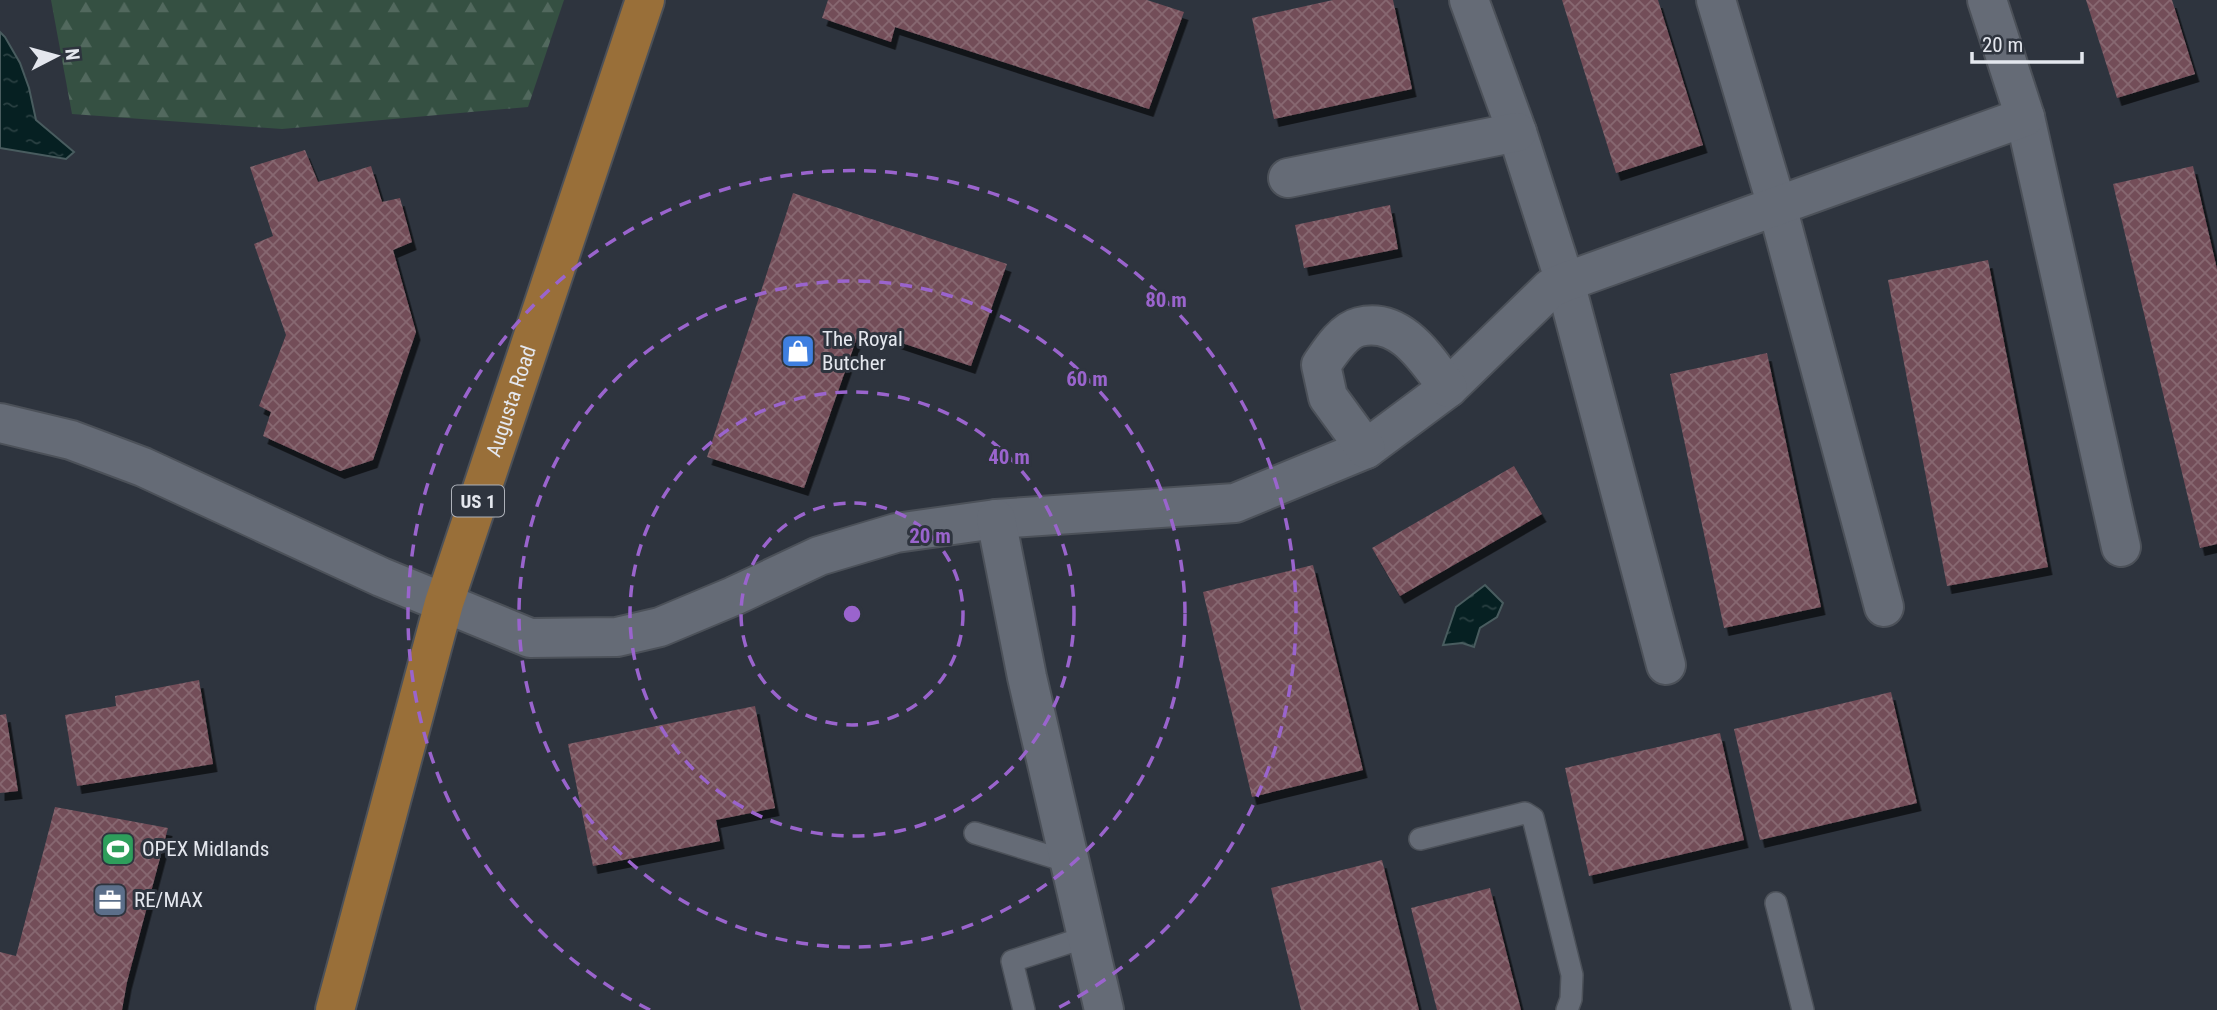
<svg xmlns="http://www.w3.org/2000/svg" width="2217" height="1010" viewBox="0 0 2217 1010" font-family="'Roboto Condensed',sans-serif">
<defs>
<pattern id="forest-firs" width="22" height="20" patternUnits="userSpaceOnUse" patternTransform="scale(1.75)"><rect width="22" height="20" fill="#355042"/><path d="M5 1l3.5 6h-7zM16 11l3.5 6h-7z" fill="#52695e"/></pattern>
<pattern id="water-ripples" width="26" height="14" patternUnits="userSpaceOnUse" patternTransform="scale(1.75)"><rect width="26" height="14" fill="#062022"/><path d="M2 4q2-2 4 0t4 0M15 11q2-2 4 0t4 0" fill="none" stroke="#2a4042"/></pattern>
<pattern id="building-cross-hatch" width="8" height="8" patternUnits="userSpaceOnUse" patternTransform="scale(1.75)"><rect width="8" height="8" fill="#734e59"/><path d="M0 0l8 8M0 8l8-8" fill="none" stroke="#876871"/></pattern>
<filter id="shadow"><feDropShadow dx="4.5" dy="8" stdDeviation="0" flood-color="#0009"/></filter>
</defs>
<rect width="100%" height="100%" fill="#2e343e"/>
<path fill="url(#forest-firs)" d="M51,0H564L528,107L282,129L72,114Z"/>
<g fill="url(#water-ripples)" stroke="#495c5f" stroke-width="2">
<path d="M0,32L5,37L20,63L29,88L36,120L74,152L66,159L0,148Z"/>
<path d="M1485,585L1503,603L1497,617L1480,628L1474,647L1462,643L1443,645L1456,607Z"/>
</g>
<g fill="url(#building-cross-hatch)" filter="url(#shadow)">
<path d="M828,0H1147L1184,12L1149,109L895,27L891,42L822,18Z"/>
<path d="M1333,0H1393L1412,89L1274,119L1252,18Z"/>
<path d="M1562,0H1658L1703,145L1616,173Z"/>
<path d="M2086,0H2172L2195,74L2117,98Z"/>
<path d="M305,150L318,182L371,166L382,202L400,198L412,242L393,250L416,332L373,460L340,471L263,436L271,412L259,406L286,335L254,244L273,236L250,167Z"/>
<path d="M2193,166L2217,269V544L2200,548L2113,184Z"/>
<path d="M793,193L1007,264L971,366L860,329L804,488L707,457Z"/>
<path d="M1390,205L1398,249L1304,268L1295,225Z"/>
<path d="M1988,260L2048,567L1947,586L1888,280Z"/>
<path d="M1767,353L1821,607L1724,628L1670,374Z"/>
<path d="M1514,466L1542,514L1400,596L1372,548Z"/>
<path d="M1313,565L1363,770L1252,797L1203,592Z"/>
<path d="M199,680L213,764L77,786L65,715L116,706L115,696Z"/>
<path d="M1891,692L1917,803L1760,840L1734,729Z"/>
<path d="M755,706L775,808L716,820L720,841L593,866L568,744Z"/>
<path d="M6,714L18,791L0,793V715Z"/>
<path d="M1720,733L1744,840L1589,876L1565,768Z"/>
<path d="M55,807L168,828L127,982L122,1010H0V952L16,956Z"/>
<path d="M1382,860L1419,1010H1301L1271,888Z"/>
<path d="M1490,888L1521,1010H1437L1411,908Z"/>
</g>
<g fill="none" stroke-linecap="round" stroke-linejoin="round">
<g stroke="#4c5159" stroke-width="24">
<g id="service">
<path d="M975,833L1069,862"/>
<path d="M1420,839L1525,813L1533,818L1572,975L1571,999L1567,1010"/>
<path d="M1776,903L1803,1010"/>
<path d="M1024,1010L1012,961L1086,937"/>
</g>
</g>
<g stroke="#4c5159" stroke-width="42">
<g id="minor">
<path d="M1469,0L1517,132L1565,282L1666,665"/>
<path d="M1716,0L1777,206L1884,607"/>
<path d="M2025,117L2121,547"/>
<path d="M1288,178L1517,132"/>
<path d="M0,423L71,440L143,467L381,577L530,638L617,637L660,627L734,596L819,556L896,533L996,519L1235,503L1366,449L1448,388L1551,288L1565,282L2025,117L1987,0"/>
<path d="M1366,449L1328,397L1321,365C1330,352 1343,331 1359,327C1401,316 1427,360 1448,388"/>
<path d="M996,519L1027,677L1104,1010"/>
</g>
</g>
<g stroke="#4c5159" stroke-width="42">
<g id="primary">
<path id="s1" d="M335,1010L444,603L645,0"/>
</g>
</g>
<use href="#service" stroke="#656b76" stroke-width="21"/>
<use href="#minor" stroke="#656b76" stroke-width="38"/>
<use href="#primary" stroke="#996f39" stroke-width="38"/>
</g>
<g fill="none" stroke="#9a64cd" stroke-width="3.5" stroke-dasharray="12 9">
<circle cx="852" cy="614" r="111"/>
<circle cx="852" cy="614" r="222"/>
<circle cx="852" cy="614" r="333"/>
<path d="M650 1010A444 444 0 1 1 1054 1010"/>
</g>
<defs>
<g id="shop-square" transform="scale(1.75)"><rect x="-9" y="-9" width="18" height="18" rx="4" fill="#3f7fe0" stroke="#2e343e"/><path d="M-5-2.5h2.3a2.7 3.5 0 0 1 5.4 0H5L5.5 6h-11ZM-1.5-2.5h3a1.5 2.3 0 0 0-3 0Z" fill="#fff"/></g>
<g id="stadium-square" transform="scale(1.75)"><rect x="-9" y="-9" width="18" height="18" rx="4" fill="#2e9e5b" stroke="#2e343e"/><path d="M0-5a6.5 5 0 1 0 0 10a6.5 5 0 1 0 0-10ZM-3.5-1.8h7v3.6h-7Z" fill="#fff"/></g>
<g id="office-square" transform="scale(1.75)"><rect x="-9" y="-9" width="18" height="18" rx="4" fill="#5c6f8a" stroke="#2e343e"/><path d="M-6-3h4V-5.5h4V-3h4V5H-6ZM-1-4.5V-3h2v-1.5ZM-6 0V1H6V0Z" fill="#fff"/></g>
</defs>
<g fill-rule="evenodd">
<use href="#shop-square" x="798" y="351"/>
<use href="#stadium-square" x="118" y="849"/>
<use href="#office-square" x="110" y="900"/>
</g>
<g text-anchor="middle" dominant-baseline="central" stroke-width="6" stroke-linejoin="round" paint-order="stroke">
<rect fill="#2e343e" stroke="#adb1b9" stroke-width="2" x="452" y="485.5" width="52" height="31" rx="5"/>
<g font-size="19" font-weight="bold" fill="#e4e7ee">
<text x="478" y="501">US 1</text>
</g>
<g font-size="21" fill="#e4e7ee" stroke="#2e343e" text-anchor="start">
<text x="822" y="339">The Royal<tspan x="822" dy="24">Butcher</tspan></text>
<text x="142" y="849">OPEX Midlands</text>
<text x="134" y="900">RE/MAX</text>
</g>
<g font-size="21" fill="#e4e7ee" stroke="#2e343e">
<text stroke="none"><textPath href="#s1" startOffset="634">Augusta Road</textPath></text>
</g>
</g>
<circle cx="852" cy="614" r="10" fill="#9a64cd" stroke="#2e343e" stroke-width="3.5"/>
<g font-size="21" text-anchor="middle" font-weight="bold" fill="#9a64cd" stroke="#2e343e" stroke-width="6" stroke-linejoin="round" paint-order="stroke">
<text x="1166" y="307">80 m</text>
<text x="1087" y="386">60 m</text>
<text x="1009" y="464">40 m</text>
<text x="930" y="543">20 m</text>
</g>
<g transform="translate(56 56) rotate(84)" stroke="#2e343e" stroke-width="5" paint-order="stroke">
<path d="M0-5L12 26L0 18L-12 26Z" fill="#e4e7ee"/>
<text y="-10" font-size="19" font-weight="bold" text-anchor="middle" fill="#e4e7ee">N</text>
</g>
<path d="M1972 52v10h110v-10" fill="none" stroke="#e4e7ee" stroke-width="3.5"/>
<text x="1982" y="52" font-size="21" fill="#e4e7ee" stroke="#2e343e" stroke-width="5" paint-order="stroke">20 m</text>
</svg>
